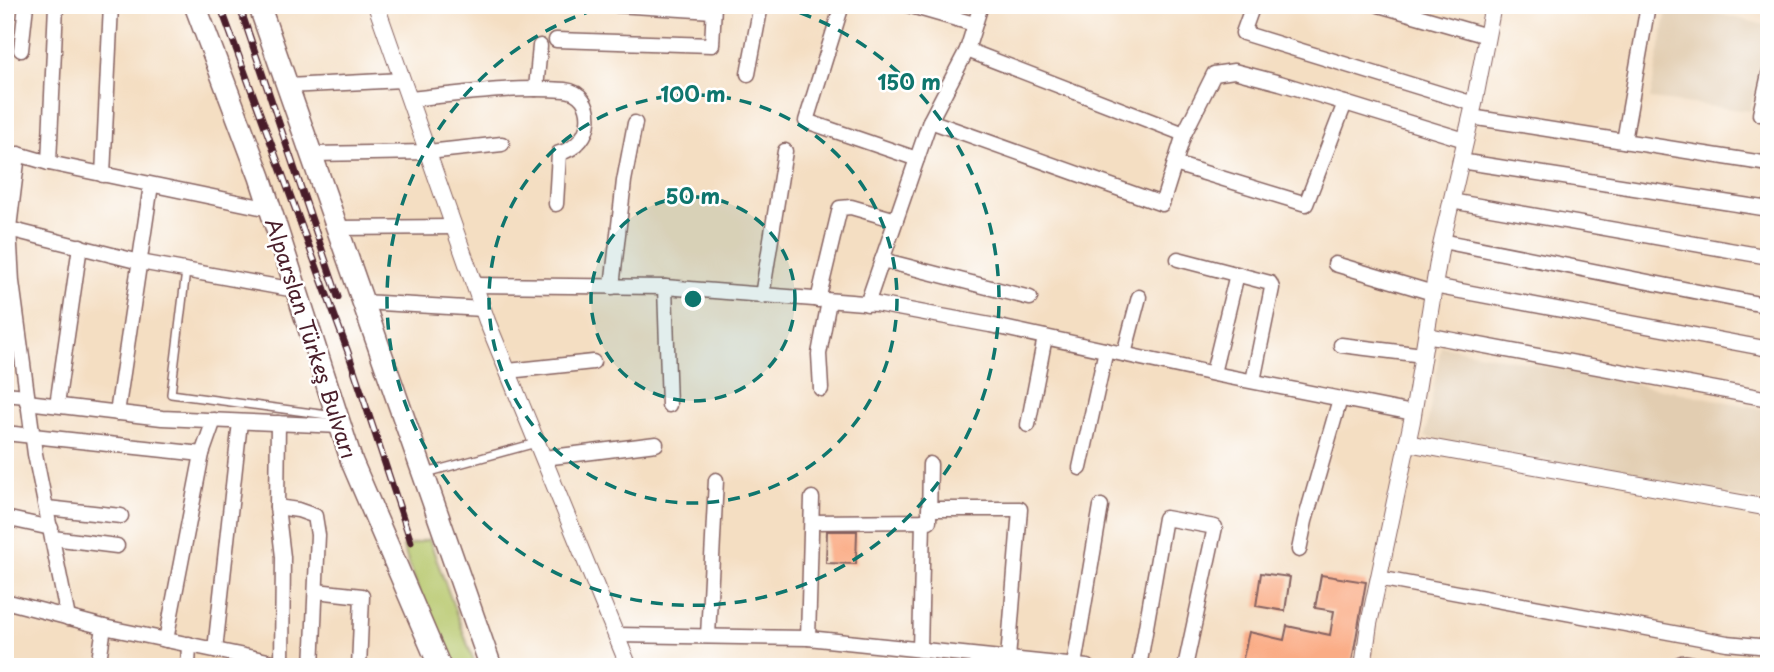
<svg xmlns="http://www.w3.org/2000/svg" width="1774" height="672" viewBox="0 0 1774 672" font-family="'Playpen Sans',sans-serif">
<rect width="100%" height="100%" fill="#fff"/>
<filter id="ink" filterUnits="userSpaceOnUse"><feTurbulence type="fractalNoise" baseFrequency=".0143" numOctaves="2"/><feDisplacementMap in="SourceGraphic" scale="14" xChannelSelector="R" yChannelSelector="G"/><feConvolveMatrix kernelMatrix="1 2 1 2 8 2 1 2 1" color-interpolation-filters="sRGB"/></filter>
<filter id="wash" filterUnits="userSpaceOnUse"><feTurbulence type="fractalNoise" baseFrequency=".00686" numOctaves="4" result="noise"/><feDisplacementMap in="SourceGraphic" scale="28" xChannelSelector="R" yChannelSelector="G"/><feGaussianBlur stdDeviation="1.57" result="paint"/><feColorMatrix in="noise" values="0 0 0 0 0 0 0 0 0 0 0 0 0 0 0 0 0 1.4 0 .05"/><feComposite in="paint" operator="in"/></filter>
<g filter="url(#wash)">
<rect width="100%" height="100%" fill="#f4dec2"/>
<g fill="#e2cdb1">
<path d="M1668,5H1683L1769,26V36L1750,111L1650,99Z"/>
<path d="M1441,346L1769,410V503L1425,437Z"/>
</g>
<path fill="#b5c669" stroke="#80724a" stroke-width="2" d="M429,539L476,667H446L403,547Z"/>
<g id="blocks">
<g fill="#faac85">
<path d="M827,531H857L856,564L826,563Z"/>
<path d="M1261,573L1290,577L1285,611L1256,606Z"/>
<path d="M1321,575L1366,582L1351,667H1241L1249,632L1284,640L1287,626L1330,635L1334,611L1315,608Z"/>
</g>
</g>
</g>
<g filter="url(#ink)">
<use href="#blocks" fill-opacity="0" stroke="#866260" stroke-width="2"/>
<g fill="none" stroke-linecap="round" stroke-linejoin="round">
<g stroke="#866260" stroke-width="10">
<g id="service">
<path d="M186,271L171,394L335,416"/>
<path d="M426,473L536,443"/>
<path d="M1672,667C1677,655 1696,658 1704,667"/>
</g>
</g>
<g stroke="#866260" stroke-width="17">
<g id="minor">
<path d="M617,5L713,11"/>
<path d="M842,5L806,121L917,159"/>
<path d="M908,5L974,24"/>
<path d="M1253,5L1243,33L1474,104"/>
<path d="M1379,5L1487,36"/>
<path d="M556,40L712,45L714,5"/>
<path d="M21,50L26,5"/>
<path d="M967,50L1184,134"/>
<path d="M748,74L761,5"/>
<path d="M288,86L402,80"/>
<path d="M536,89L540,46"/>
<path d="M409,99C461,94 513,86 565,90C597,93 597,145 559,153L556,204"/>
<path d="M1760,114L1769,74"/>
<path d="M1471,117L1769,164"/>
<path d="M930,121L1162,204L1184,134L1214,74L1234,71L1280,83L1465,140"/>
<path d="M1624,141L1648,5"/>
<path d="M313,154L428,152L502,144"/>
<path d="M1460,161L1769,209"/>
<path d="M49,163L56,5"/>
<path d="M1175,164L1306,204L1345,103"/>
<path d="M103,175L111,5"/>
<path d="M1451,201L1769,257"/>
<path d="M5,228L140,262L295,290"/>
<path d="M338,228L454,227"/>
<path d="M1442,241L1769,306"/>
<path d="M1178,259L1270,283L1272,288L1253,381"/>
<path d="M882,260L1030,298"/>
<path d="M1335,264L1433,293"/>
<path d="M475,285L665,287L876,304L990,325L1219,375L1413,413"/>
<path d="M1434,286L1769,349"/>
<path d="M612,287L624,181L635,123"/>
<path d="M665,287L669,405"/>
<path d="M762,296L785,151"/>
<path d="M818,300L840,208L851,207L896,220"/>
<path d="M363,302L483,309"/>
<path d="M867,304L930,121L967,50L981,5"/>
<path d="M1426,335L1769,399"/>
<path d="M1341,345L1423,355"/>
<path d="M1124,354L1139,297"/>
<path d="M508,371L593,362"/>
<path d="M1213,373L1237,274"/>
<path d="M821,389L819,354L829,301"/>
<path d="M5,394L26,396"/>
<path d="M27,402L162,418L340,426"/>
<path d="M57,405L80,246"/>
<path d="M117,413L151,185"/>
<path d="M278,423L277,507L283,557L282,664L286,667"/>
<path d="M1028,425L1045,337"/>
<path d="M5,433L202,454"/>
<path d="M544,458L656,444"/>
<path d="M1080,468L1106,350"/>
<path d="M277,507L298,510L315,516L318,535L312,667"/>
<path d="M47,508L121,516"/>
<path d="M929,509H1020L1008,659"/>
<path d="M5,518L51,528"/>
<path d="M812,522L929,521L930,464"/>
<path d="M53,538L117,546"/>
<path d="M1299,550L1305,521L1340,399"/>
<path d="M1378,578L1727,643L1769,647"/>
<path d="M316,591L362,596L359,667"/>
<path d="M5,601L104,627L282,664L283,667"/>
<path d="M68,618L35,454L12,282L9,228L18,154L49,163L270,209"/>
<path d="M617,635L808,638L1087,667"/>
<path d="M708,636L716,480"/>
<path d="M808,638L812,498"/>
<path d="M166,640L202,454L214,420"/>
<path d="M215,650L240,422"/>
<path d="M920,650L923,521"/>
<path d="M1074,665L1101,506"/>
<path d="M98,667L104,627"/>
<path d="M188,667L189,644"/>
<path d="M1139,667L1165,518L1215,527L1185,667"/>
</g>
</g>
<g stroke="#866260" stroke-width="18">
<g id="tertiary">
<path d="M376,5L487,321L629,667"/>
<path d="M1407,443L1769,508"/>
<path d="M1363,667L1369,624L1412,421L1440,250L1474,104L1493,5"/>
</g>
</g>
<g stroke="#866260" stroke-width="24">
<g id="primary">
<path d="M195,5L260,177L352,462L440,667"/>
<path d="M259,5L491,667"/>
</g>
</g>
<use href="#service" stroke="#fff" stroke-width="7"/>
<use href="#minor" stroke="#fff" stroke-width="14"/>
<use href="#tertiary" stroke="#fff" stroke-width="16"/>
<use href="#primary" stroke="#fff" stroke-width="21"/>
<g stroke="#4a1f2b" stroke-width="7">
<g id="rail">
<path d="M220,5L348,352L411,542"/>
<path d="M239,5L338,297"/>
</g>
</g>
<use href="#rail" stroke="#fff" stroke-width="4.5" stroke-dasharray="13" stroke-linecap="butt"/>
</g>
</g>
<circle cx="693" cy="299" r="102" fill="#0f766e" fill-opacity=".12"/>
<g fill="none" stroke="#0f766e" stroke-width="3.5" stroke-dasharray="12 9">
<circle cx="693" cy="299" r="102"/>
<circle cx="693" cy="299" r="204"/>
<path d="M780 6A306 306 0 1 1 606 6"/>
</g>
<g text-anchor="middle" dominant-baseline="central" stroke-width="5" stroke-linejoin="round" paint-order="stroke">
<g font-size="21" fill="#4a1f2b" stroke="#fff">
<text transform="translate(312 338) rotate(72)">Alparslan Türkeş Bulvarı</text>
</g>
</g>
<circle cx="693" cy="299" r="10" fill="#0f766e" stroke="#fff" stroke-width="3.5"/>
<g font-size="21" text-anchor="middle" font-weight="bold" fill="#0f766e" stroke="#fff" stroke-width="5" stroke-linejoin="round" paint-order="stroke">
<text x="909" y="90">150 m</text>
<text x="693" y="102">100 m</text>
<text x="693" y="204">50 m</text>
</g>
<rect width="1774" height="672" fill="none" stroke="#fff" stroke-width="28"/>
</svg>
